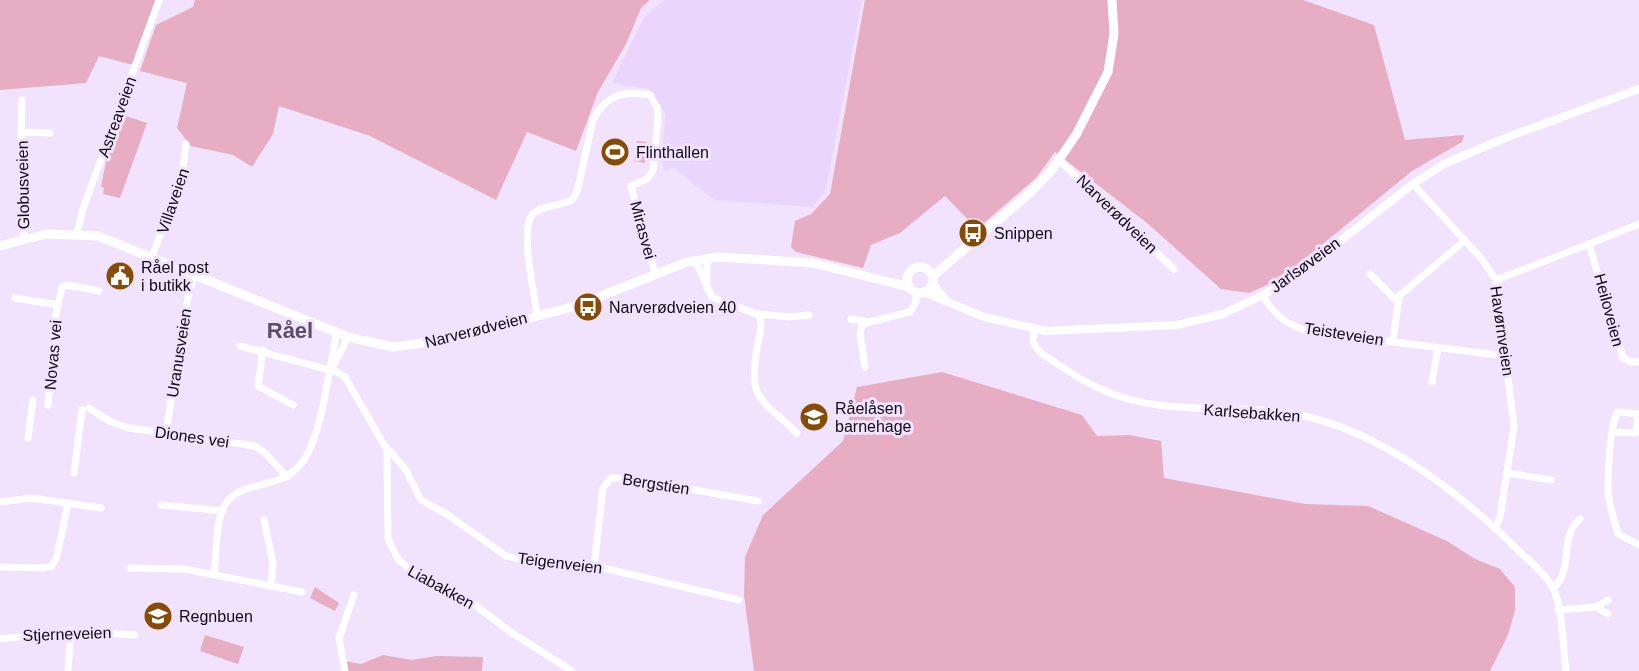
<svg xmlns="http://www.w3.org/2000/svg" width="1639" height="671" viewBox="0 0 1639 671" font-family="Helvetica,sans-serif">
<rect width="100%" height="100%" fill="#f1e3fd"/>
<path fill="#ead5fc" d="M664,0H862L826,188L813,207L714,200L674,168L665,171L661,160L666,114L649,89L612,83L644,17Z"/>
<g fill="#e7adc3">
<path d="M0,0H156L133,65L99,56L86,83L0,90Z"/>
<path d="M195,0H650L641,8L626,44L598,92L576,151L527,132L496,200L370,136L279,106L273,134L252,167L233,155L191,146L177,128L187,83L140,71L156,25L193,7Z"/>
<path d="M865,0H1303L1374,25L1405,140L1464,135L1462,142L1412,171L1280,279L1249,293L1221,289L1147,223L1055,152L1036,178L977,229L945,196L900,233L871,245L863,268L796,252L791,247L795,221L811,214L830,194Z"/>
<path d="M120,114L147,123L120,198L103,194L104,188L101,187L108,151Z"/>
<path d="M637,141L647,142L645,163L634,161Z"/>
<path d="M942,372L1082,415L1097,436L1129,435L1161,441L1164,478L1305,504L1368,506L1447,541L1475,559L1500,569L1515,587V610L1508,635L1490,671H754L744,595L745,557L763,515L843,441L857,387Z"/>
<path d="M315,587L339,603L335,611L310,598Z"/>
<path d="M205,635L244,647L238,664L200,651Z"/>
<path d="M383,655L412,660L437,656L483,657L482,671H348L346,661L361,664Z"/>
</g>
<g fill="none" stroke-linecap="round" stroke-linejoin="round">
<g stroke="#fff" stroke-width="7">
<path d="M21,132L22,100"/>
<path d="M1059,160L1174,269"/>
<path d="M1413,184L1480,257L1496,280L1514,427L1500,517L1496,527"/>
<path d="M77,233L83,209L159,0"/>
<path d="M24,238L21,132L50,133"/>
<path d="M1589,244L1639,224"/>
<path d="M152,257L182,175L186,144"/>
<path d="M707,258V288"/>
<path d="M695,260L712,297L759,315C763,325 760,333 758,343C747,399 759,397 797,433"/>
<path d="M1370,274L1398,302"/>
<path d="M1496,280L1589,244L1623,358L1631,362H1639"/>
<path d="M1263,295C1272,314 1288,325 1307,331L1505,356"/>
<path d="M15,298L58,305"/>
<path d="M758,314L789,317L809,315"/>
<path d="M537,315C535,294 519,229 533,214C542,205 561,206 572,200L577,192L593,120C606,95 624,90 650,95L657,107L658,118L653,170L647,179L631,186L655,273"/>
<path d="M851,319L865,321"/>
<path d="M1034,329L1033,342C1038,354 1053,361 1064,368C1150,429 1219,396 1309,417C1387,436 1465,497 1521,553C1532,563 1544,573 1552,586C1563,606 1563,648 1566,671"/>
<path d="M1393,341L1399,296L1464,241"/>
<path d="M240,346L337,372L345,377L387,450L388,539L398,559L418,577L463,596L512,633L572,671"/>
<path d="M263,350L258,386L293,405"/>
<path d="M334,365L348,337"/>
<path d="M865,367L860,334L862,324L910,312L916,301V292"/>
<path d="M1432,382L1438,347"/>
<path d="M48,405L56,314L62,287L67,285L99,291"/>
<path d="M89,408L111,422L129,428L255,446L265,453L287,477"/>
<path d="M1613,432L1636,433L1638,414L1618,412C1609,425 1608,476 1608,492C1609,505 1615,522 1618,534L1639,545"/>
<path d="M166,433L185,310L194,274"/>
<path d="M28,438L33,400"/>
<path d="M387,450H389L406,470L421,500L448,515L506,556L540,564L599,567L739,600"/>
<path d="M74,473L82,410"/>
<path d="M1507,473L1551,480"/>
<path d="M0,502L32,498L101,508"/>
<path d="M161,505L223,511"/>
<path d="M264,520L273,564L271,586"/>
<path d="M0,567L44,568L52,566L57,556L68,503"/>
<path d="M594,567L603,488L611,478H626L758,501"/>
<path d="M130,568L184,569L302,592"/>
<path d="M214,574C217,555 215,529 222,511C236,475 281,495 304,460C323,430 329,367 337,332"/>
<path d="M1553,588C1574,571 1559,536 1580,519"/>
<path d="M1596,607L1608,600"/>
<path d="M1558,610L1596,607L1608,614"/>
<path d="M0,639L71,631L135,635"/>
<path d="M68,671L71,631"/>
<path d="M345,671L339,638L354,595"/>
</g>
<g stroke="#fff" stroke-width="8">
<path d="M933,284L945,299"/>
<path d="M924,292L984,317L1046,331L1177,325L1223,314L1263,295L1299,273L1413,184L1444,164L1510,136L1639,89"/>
</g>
<g stroke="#fff" stroke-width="9">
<path d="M0,246L46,234L98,236L348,337L393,347L445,340L576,306L687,262L719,257L813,263L909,287"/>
<circle cx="920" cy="280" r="13"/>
<path d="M933,276L1032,191L1051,171L1076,135L1108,72L1114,34L1112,0"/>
</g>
</g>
<defs>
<g id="stadium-disc" transform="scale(1.5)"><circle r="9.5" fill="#864b04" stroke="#f1e3fd"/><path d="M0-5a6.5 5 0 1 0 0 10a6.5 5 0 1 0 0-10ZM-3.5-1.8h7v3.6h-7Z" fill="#fff"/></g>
<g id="bus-disc" transform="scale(1.5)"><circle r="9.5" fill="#864b04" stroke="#f1e3fd"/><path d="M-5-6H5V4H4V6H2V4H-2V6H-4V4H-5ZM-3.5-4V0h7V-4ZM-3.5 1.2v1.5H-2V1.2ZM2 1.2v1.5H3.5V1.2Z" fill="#fff"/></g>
<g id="civic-disc" transform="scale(1.5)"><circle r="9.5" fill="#864b04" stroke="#f1e3fd"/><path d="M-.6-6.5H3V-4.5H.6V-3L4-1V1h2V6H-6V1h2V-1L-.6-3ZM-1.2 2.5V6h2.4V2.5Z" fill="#fff"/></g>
<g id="school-disc" transform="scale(1.5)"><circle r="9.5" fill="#864b04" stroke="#f1e3fd"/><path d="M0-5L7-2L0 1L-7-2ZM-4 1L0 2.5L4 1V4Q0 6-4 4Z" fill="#fff"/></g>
</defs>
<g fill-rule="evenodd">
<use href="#stadium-disc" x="615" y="152"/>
<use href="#bus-disc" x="973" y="233"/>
<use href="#civic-disc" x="120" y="276"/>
<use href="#bus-disc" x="588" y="307"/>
<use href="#school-disc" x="814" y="417"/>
<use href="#school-disc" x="158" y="616"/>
</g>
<g text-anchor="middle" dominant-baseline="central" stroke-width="6" stroke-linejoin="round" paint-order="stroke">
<g font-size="16" fill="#100a15" stroke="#f1e3fd">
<text transform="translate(117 117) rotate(-70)">Astreaveien</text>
<text transform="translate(23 185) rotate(-91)">Globusveien</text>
<text transform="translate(173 201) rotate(-71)">Villaveien</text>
<text transform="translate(1117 214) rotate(44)">Narverødveien</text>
<text transform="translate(643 230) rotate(75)">Mirasvei</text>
<text transform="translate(1305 265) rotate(-36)">Jarlsøveien</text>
<text transform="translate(1609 310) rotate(75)">Heiloveien</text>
<text transform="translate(476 330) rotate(-14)">Narverødveien</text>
<text transform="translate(1502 331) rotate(82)">Havørnveien</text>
<text transform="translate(1344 334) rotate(9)">Teisteveien</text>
<text transform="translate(179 353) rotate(-81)">Uranusveien</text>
<text transform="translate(53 355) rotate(-85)">Novas vei</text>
<text transform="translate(1252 413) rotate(4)">Karlsebakken</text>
<text transform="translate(192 437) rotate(8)">Diones vei</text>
<text transform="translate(656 484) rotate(9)">Bergstien</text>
<text transform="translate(560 563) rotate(7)">Teigenveien</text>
<text transform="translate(441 587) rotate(29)">Liabakken</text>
<text transform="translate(67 634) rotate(-2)">Stjerneveien</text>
</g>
<g font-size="16" fill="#100a15" stroke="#f1e3fd" text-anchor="start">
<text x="636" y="152">Flinthallen</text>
<text x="994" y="233">Snippen</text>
<text x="141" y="267">Råel post<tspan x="141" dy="18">i butikk</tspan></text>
<text x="609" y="307">Narverødveien 40</text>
<text x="835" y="408">Råelåsen<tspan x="835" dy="18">barnehage</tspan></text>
<text x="179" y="616">Regnbuen</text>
</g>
<g font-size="22" font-weight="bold" fill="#5c4d68" stroke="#f1e3fd">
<text x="290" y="330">Råel</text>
</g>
</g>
</svg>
